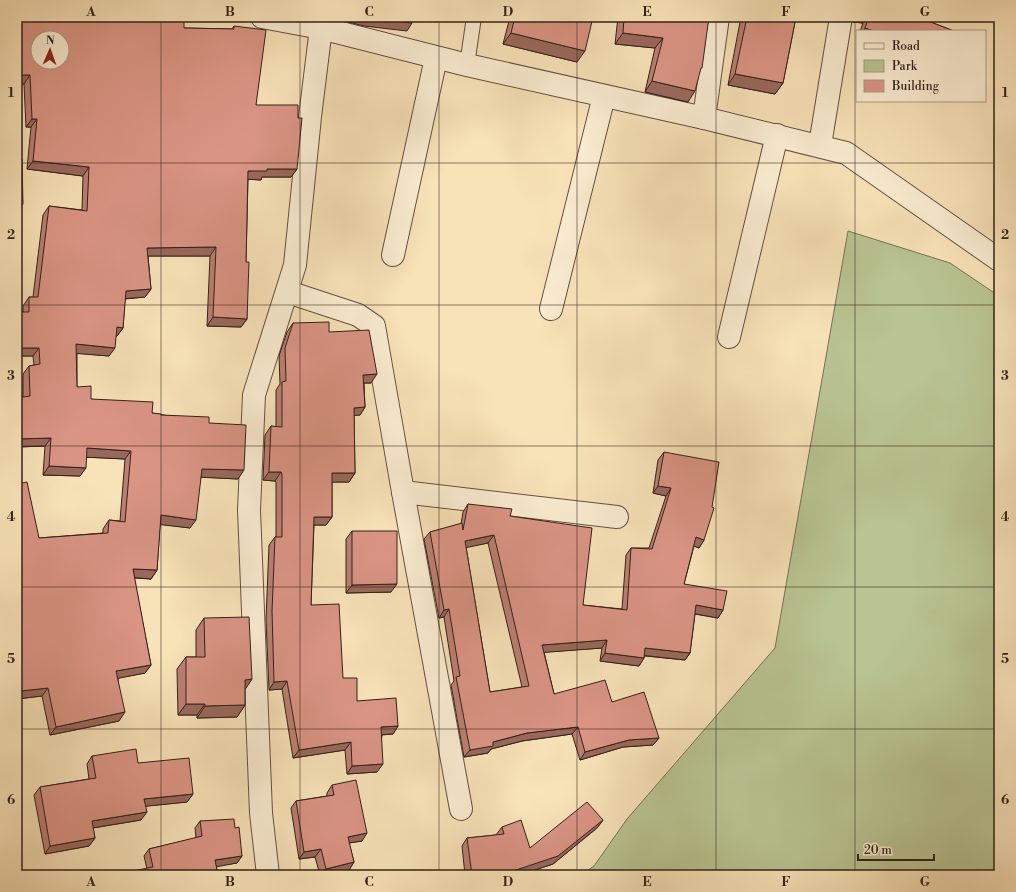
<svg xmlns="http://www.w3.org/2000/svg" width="1016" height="892" viewBox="0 0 1016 892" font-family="'Libre Bodoni',serif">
<rect width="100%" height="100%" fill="#f8e2b8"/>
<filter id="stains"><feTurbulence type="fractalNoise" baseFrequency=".005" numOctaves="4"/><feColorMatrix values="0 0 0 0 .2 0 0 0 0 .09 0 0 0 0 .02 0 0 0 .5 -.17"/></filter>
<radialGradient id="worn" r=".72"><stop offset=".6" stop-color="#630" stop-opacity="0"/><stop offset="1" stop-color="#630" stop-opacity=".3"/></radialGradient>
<path fill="#b9c492" stroke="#767256" d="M848,231L950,263L999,296V875H581L594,866L627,819L775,648Z"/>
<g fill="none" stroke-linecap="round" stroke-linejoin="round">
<g stroke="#645042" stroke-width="16">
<path id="lane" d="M467,65L474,17"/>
</g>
<g stroke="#645042" stroke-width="24">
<g id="street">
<path d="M262,17L321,28L467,65L704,118L846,153L999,260"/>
<path d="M704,118L718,17"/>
<path d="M820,145L841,17"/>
<path d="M393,255L436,58"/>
<path d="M288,292L358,315L374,326L403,492L461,809"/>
<path d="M551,309L604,96"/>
<path d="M729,337L777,135"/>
<path d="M403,492L617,517"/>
<path d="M268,875L261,813L249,510L254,395L295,265L310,117L321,28"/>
</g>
</g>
<use href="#lane" stroke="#faecd1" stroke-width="14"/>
<use href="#street" stroke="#faecd1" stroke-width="22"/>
</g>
<g fill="#bb7f72" stroke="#32201a" fill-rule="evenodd">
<path d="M17,17L184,28L232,29L234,26L256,105L297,169L291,177H262L261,180L248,179L246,262L247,319L241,327L207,326L210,256H148L151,289L145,297L125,299L123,328L117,336H116L109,356L77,353V387L91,399L152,413L209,423L238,479L201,477L190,528L160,524L157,570L151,579L134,578L151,665L145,673L118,678L119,721L50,735L42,696L17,699V484L39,538L103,533V529L109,520L120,521L125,459L87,457L80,476L43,475L45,446L17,447V398L23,397V374L29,366L34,365L33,356H17V313L18,312H23V306L29,297H33L43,215L49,206L82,210L83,176L27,169L31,127H26L24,84H17Z"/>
<path d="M510,17H593L577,62L503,44Z"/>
<path d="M618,17H709L699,73L688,102L645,92L655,48L615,44Z"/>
<path d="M741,17H796L783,83L775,94L728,85Z"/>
<path d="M853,17H920V18L954,31H860L863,23L853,22Z"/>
<path d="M293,323L329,332L371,383H364L365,407L360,415H354L355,473L349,482H332V517L326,525H314L311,605L343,678L357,701L398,726L393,734L382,735L377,772L347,774L345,750L293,758L282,689L269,690L266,619L269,545L275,537H276V482L275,481L263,480L265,435L271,426L276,427V390L280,384L279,356L287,332Z"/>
<path d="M664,452L704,540L699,548L694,546L684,584L723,610L718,618L695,614L690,653L685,660L645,656L639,666L600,661L602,648L544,652L554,694L612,702L659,738L653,745L623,747L580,760L572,734L522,741L491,749L488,753L464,757L451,685L454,681L444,617L439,618L424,539L430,532L461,524L463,512L468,504L510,516L583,605L622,609L626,555L631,548H649L666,496L653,493L658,460ZM488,543L522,687L490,692L466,547Z"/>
<path d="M352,531L391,592L346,593V539Z"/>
<path d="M204,618L252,679L245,689V705L237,717L197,718V715H178L177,669L186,657H196V630Z"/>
<path d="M92,756L138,763L193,794L187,802L146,806L141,820L93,828L95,838L89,846L45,854L34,795L40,787L89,779L87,764Z"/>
<path d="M332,785L362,841L349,843L354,862L349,870L327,875H320L315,857L299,859L291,808L296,801L327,796V793Z"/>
<path d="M603,820L597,828L553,864L520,875H465L462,846L467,838L496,835L502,827L530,848Z"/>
<path d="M200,821L235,828L242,856L237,863L216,866L218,875H117V874L147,869L144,856L149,849L196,838L195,828Z"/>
</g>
<g fill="#99685c" stroke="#32201a">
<path d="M342,17H366L412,23L407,31L364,26L340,20Z"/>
<path d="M815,17H829L828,19Z"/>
<path d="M856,17H867L863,23L853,22Z"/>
<path d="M865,28L874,31H863Z"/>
<path d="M511,33L585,51L577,62L503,44Z"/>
<path d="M623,33L663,38L655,48L615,44Z"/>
<path d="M735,74L783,83L775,94L728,85Z"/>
<path d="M17,75H30L24,84H17Z"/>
<path d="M652,81L695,91L688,102L645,92Z"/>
<path d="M32,119H37L31,127H26Z"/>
<path d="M33,161L89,167L83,176L27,169Z"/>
<path d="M267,169H297L291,177H262L261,180L242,179L248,171Z"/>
<path d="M17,204H23L17,212Z"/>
<path d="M216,247L210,256H141L147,248Z"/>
<path d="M151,289L145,297L120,299L126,291Z"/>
<path d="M213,317L247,319L241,327L207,326Z"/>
<path d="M117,327L123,328L117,336H111Z"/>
<path d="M76,344L115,348L109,356L70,353Z"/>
<path d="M19,348H39L33,356H17V350Z"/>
<path d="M377,374L371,383H358L363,375Z"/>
<path d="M365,407L360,415L348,416L354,408Z"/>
<path d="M51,438L45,446L17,447V439Z"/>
<path d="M87,448L131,451L125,459L81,457Z"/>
<path d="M49,466L86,468L80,476L43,475Z"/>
<path d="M202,469L244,470L238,479L196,477Z"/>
<path d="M269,472H281L275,481L263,480Z"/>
<path d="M332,473H355L349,482H326Z"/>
<path d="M658,486L671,488L666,496L653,493Z"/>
<path d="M161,515L196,520L190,528L155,524Z"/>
<path d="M314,517H332L326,525H308Z"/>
<path d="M494,535L488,543L460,549L465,541Z"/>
<path d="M696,537L704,540L699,548L691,545Z"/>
<path d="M133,569L157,570L151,579L127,577Z"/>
<path d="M397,584L391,592L346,593L352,585Z"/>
<path d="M696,605L723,610L718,618L690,613Z"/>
<path d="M449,609L444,617L439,618L444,610Z"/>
<path d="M607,640L602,648L537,653L542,645Z"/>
<path d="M645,648L690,653L685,660L640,655Z"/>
<path d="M605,653L644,658L639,666L600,661Z"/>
<path d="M151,665L145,673L110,680L116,671Z"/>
<path d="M252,679L244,691L245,680Z"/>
<path d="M287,681L282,689L269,690L274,682Z"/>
<path d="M48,688L42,696L17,699V697L21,691Z"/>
<path d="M186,704H205L197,715H178Z"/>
<path d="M245,705L237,717L197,718L205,706Z"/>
<path d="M125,712L119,721L50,735L56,727Z"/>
<path d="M398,726L393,734L375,735L381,727Z"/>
<path d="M578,727L572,734L522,741L491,749L488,753L464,757L470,750L493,742L527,733Z"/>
<path d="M659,738L653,745L623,747L580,760L585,752L629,740Z"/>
<path d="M351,742L345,750L293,758L299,750Z"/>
<path d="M383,764L377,772L347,774L352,766Z"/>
<path d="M193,794L187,802L139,807L144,799Z"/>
<path d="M147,812L141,820L86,829L92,821Z"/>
<path d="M603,820L597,828L553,864L520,875H501Z"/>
<path d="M367,833L362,841L342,844L348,837Z"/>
<path d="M95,838L89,846L45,854L50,846Z"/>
<path d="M321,849L315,857L299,859L304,852Z"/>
<path d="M242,856L237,863L210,868L215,860Z"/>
<path d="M354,862L349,870L327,875H321L326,869Z"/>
</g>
<g fill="#da9484" stroke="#32201a" fill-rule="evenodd">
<path d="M17,17H184V28L234,29V26L266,30L256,105H298V118H302L297,169H267V171H248L246,262H249L247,319L213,317L216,247L147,248L151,289L126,291L123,328L117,327L115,348L76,344L77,387L91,386V399L153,402L152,413L161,414V415L209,417V423L246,425L244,470L202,469L196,520L161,515L157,570L133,569L151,665L116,671L125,712L56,727L48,688L21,691L17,660V484L27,482L39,538L108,533L109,520L125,522L131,451L87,448L86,468L49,466L51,438L17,439V398L30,396L29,366L40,364L39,348H19L18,312H29V297H38L49,206L87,211L89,167L33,161L37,119H32L30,75H17ZM38,38H62V62H38Z"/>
<path d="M366,17H413L412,23L370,18Z"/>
<path d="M515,17H593L585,51L511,33Z"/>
<path d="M624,17H709L702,68H701L695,91L652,81L663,38L623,33Z"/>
<path d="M747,17H796L783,83L735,74Z"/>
<path d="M869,17H920V18L954,31H874L865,28Z"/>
<path d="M17,159H22L23,204H17Z"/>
<path d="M329,322V332L369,330L377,374L363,375L365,407L354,408L355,473H332V517H314L311,605L339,604L343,678H357V701L396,698L398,726L381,727L383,764L352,766L351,742L299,750L287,681L274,682L272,611L275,537H282V474L281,472H269L271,426L282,427V382L286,381L285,348L293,323Z"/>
<path d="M664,452L719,462L712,507L714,508L704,540L696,537L684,584L727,591L723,610L696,605L690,653L645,648L644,658L605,653L607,640L542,645L554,694L605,680L612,702L644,692L659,738L629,740L585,752L578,727L527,733L493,742V746L470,750L456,677L460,676L449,609L444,610L430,532L462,523L463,530L468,504L512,509L510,516L592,528L583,605L627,610L631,548L652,549L671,488L658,486ZM494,535L529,686L490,692L465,541Z"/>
<path d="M352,531H397V584L352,585Z"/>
<path d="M249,617L252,679L245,680V705L205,706V704H186V657H205L204,618Z"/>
<path d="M136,749L138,763L189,758L193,794L144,799L147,812L92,821L95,838L50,846L40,787L96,778L92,756Z"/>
<path d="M356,780L367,833L348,837L354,862L326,869L321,849L304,852L296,801L334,795L332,785Z"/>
<path d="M587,802L603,820L558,856L501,875H472L467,838L504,834L502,827L521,820L530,848Z"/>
<path d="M234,819L235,828L239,827L242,856L215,860L218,875H118L117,874L153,867L149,849L202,836L200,821Z"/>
</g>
<path fill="none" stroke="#32201a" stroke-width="1" stroke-opacity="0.55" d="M161,17V875M300,17V875M439,17V875M577,17V875M716,17V875M855,17V875M17,163H999M17,305H999M17,446H999M17,587H999M17,729H999"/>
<rect width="1016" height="892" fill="none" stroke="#f8e2b8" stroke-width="44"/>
<rect x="856" y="30" width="130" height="72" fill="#faecd1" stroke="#aa9a88"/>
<rect x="864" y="43" width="20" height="6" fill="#faecd1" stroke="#aa9a88"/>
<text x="892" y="50" font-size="12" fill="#32201a">Road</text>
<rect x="864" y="60" width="20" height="12" fill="#b9c492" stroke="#aa9a88"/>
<text x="892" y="70" font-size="12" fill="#32201a">Park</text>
<rect x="864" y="80" width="20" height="12" fill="#da9484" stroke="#aa9a88"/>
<text x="892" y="90" font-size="12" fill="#32201a">Building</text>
<g transform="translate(50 50) rotate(2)"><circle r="19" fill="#faecd1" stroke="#aa9a88"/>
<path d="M0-3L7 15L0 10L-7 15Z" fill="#8f2418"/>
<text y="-6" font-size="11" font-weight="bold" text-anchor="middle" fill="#32201a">N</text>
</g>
<path d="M858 854v6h76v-6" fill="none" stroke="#32201a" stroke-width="2"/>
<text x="864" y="854" font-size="12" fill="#32201a" stroke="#faecd1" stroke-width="3" paint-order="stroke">20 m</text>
<rect x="22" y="22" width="972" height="848" fill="none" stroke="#32201a" stroke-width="1.5"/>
<g font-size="13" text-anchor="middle" font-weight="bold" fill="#32201a">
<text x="91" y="16">A</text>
<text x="230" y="16">B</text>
<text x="369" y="16">C</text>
<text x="508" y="16">D</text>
<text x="647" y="16">E</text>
<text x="786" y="16">F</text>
<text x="925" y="16">G</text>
<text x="11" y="97">1</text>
<text x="1005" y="97">1</text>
<text x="11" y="239">2</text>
<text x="1005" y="239">2</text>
<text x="11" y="380">3</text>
<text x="1005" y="380">3</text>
<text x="11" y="521">4</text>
<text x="1005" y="521">4</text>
<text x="11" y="663">5</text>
<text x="1005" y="663">5</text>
<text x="11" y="804">6</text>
<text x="1005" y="804">6</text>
<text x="91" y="886">A</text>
<text x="230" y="886">B</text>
<text x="369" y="886">C</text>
<text x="508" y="886">D</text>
<text x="647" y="886">E</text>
<text x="786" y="886">F</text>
<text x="925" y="886">G</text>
</g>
<rect width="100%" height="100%" filter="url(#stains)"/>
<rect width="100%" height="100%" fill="url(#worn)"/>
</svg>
